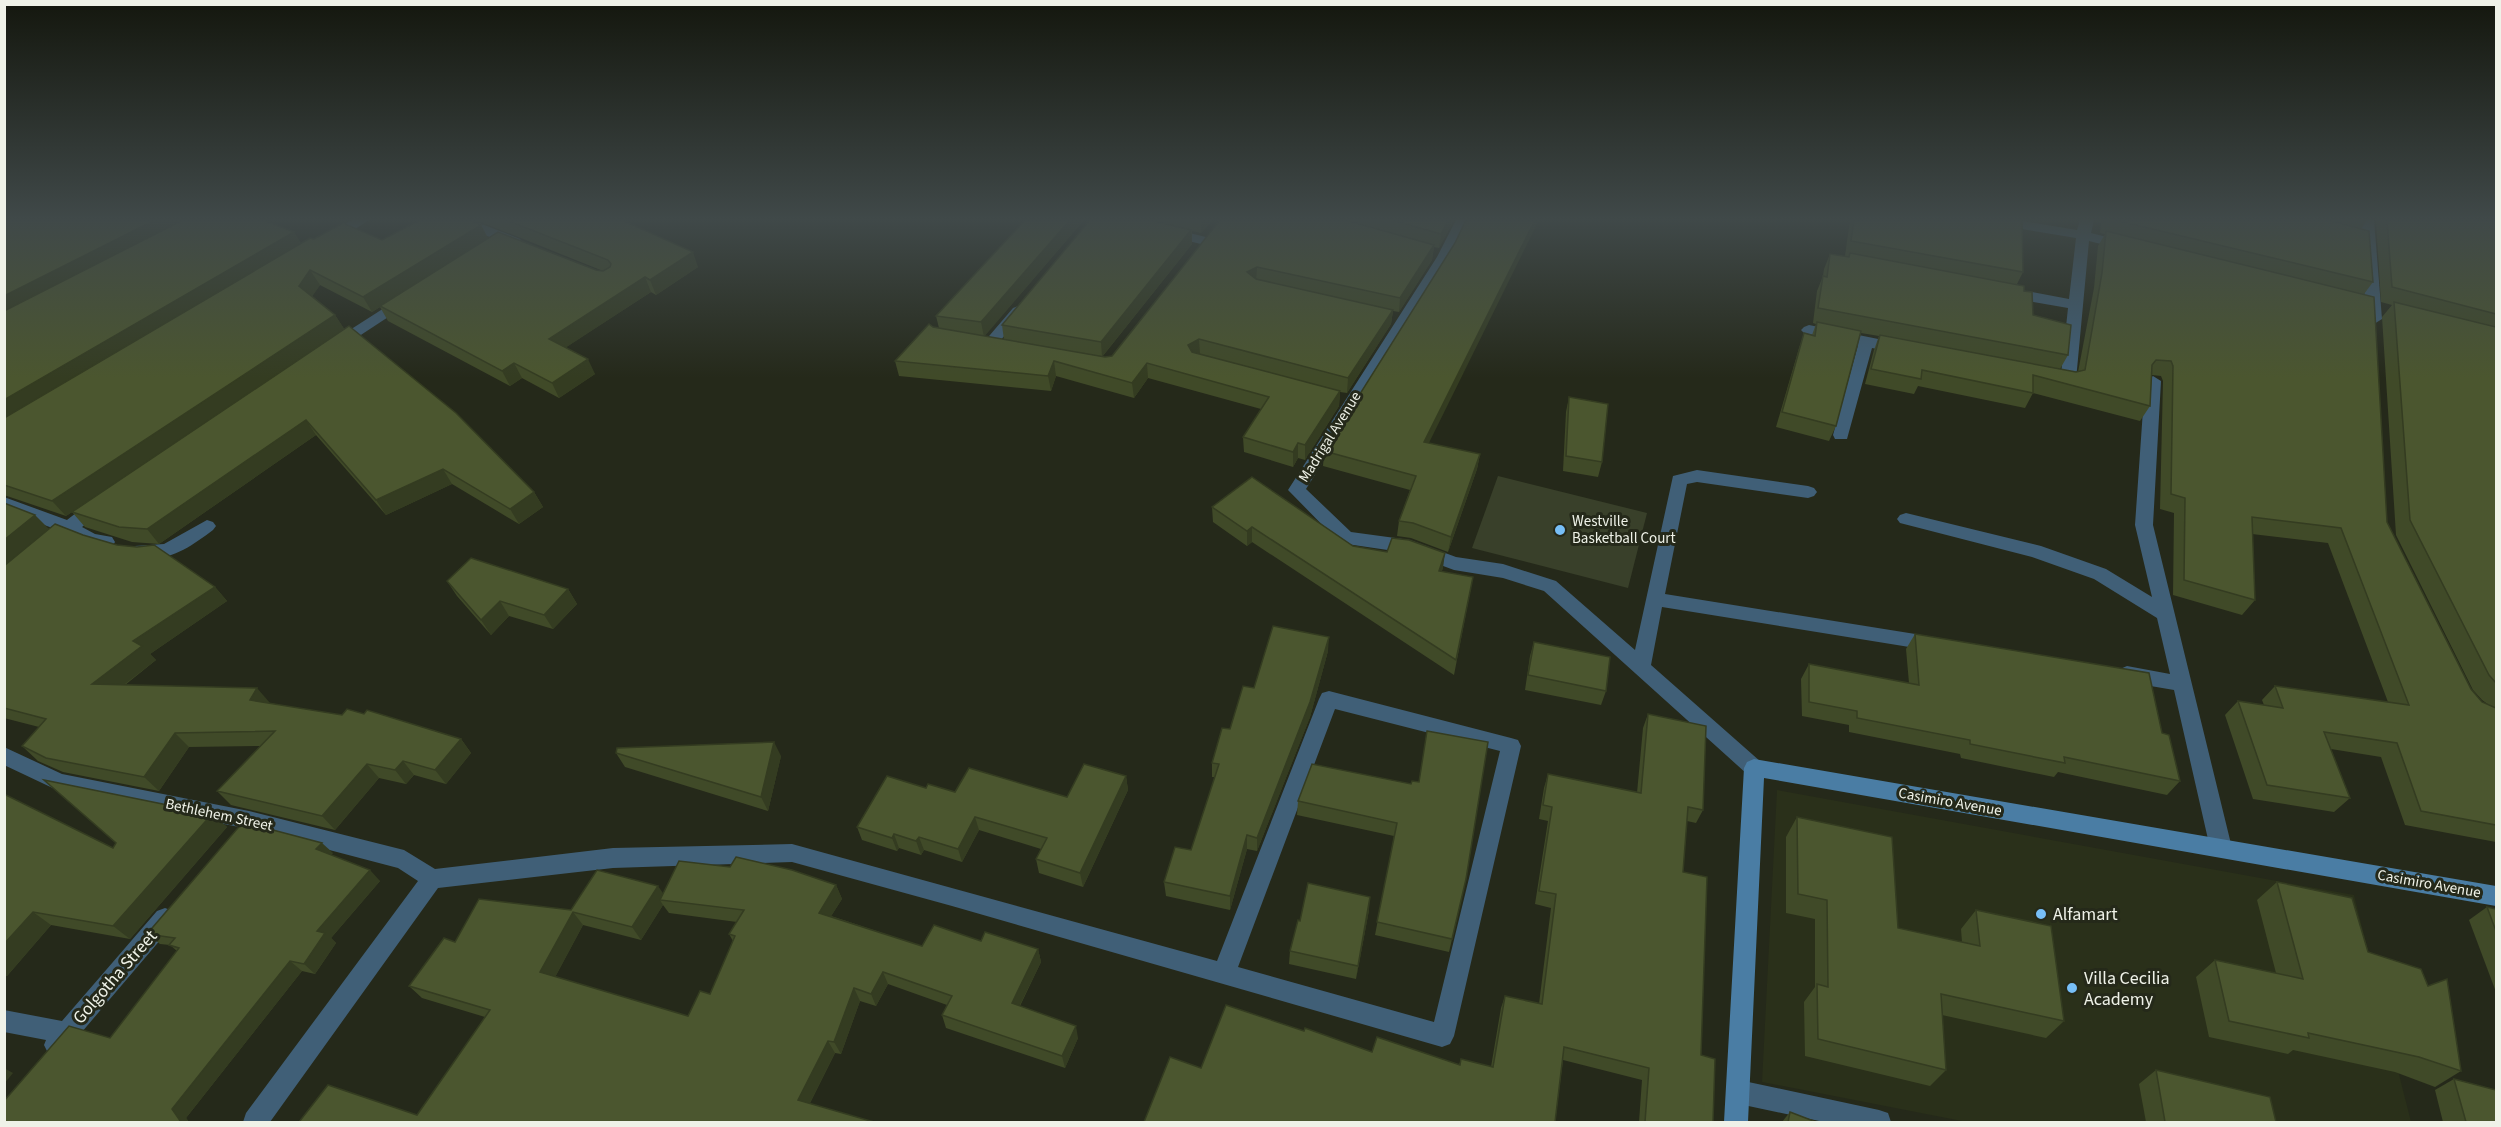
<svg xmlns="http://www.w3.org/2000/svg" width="2501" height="1127" viewBox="0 0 2501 1127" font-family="'Source Sans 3',sans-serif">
<rect width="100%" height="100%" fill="#25291a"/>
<path fill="#2a301a" d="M1777,790L2354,895L2411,1122H1967L1762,1082Z"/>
<path fill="#39402a" d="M1498,476L1647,513L1628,588L1472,548Z"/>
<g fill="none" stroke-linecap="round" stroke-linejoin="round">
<g fill="#405f77" fill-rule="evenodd">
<path d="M352,220H369L335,242H325L323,239L325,236Z"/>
<path d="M452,220H471L520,239L522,242L520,245H510L454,223Z"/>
<path d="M1456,220H1470L1451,257L1306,489L1351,532L1410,540L1456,557L1503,564L1556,581L1635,650L1673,476L1697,470L1808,486L1814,488L1817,492L1814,496L1808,498L1697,482L1687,484L1665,594L1934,637L1941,639L1943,644L1941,649L1934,651L1662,607L1651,665L1761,762L1764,768L1761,774L1754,777L1747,774L1544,591L1503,578L1454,570L1408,553L1340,543L1288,490L1437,257Z"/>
<path d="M1985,220H2016L2077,230L2080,220H2094L2091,233L2130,243L2132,246L2125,250L2089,241L2076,380L2074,384L2055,383L2047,378L2049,374H2061L2068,308L2010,298L2003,293L2010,288L2069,299L2076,238L1992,224Z"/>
<path d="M2360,220H2374L2382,319L2374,324L2366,319Z"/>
<path d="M1169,228L1210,238L1212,241L1205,245L1164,235L1162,232L1164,229Z"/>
<path d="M403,296L408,298L410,301L408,304L341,348H331L328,345L331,342Z"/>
<path d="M1018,306L1023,308L1026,311L1023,314L994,348H984L981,345L984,342L1013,308Z"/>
<path d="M1809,325L1898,343L1906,348L1898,353L1872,348L1847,439H1835L1833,435L1858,345L1804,333L1801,330L1804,327Z"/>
<path d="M2153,376L2161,381L2153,525L2232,848L2229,855L2221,857L2213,855L2210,848L2174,690L2127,682L2120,679L2117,674L2120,669L2127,666L2170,674L2157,618L2094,579L2032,557L1900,523L1897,519L1900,515L1906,513L2041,546L2106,569L2152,597L2135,525L2145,381Z"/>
<path d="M4,497L67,520C78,512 90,499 103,503L106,507L82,527L95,534L112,537L115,542L112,547C97,551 83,544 70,536C61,543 53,552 41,549L38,544L55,529L4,510Z"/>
<path d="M207,520L213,522L216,526L213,530C189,548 165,565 135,556L132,551L135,546L164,544Z"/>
<path d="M1329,691L1511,738L1518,740L1521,746L1454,1036L1450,1044L1442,1047L952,906L792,862L613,868L438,888L270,1122H243L246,1113L418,881L398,868L249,829L59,791L4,765V747L62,774L249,811L404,850L435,869L613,848L792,844L1217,961L1319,699L1322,693ZM1335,709L1500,751L1434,1022L1238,967Z"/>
<path d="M165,908L173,911L176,918L173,925L64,1053L56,1057L48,1053L44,1045L46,1040L4,1032V1010L62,1021L157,911Z"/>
<path d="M1739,1080L1879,1110L1888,1113L1891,1122H1824L1739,1104L1730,1101L1727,1092L1730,1083Z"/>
</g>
<path fill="#4a7da4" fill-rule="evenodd" d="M1754,759L2496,886V906L1764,778L1748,1122H1724L1744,768L1747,762Z"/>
</g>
<g fill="#404a28" fill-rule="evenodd">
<path d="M4,220L301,243L314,239L382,240L481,225L488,238L596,270L603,271L476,220H622L698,267L656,295L651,292L566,347L595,374L559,398L522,378L510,386L388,321L380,307L372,312L320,285L312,296L335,315L344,329L534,492L543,507L519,524L452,484L386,515L316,435L159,544L132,542L85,527L72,512L66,516L4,495Z"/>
<path d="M1025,220H1084L984,336L1004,340L1002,325L1090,220H1213L1201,233L1192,231V244L1102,357H1105L1112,356L1220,220H1454L1439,248L1434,247L1432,260L1399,312L1393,311L1391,324L1347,393L1340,392L1339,406L1305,460L1298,458L1293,467L1244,452L1243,437L1261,409L1148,378L1134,398L1056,376L1051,391L899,376L895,361L933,327L939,328L936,316Z"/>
<path d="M1850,220H2022L2023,272L2017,284L2024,291L2033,315L2068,355L2060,369L2076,372H2078L2094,288L2098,246L2105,234L2100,233L2101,223L2096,222L2095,220H2367L2361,229L2373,282L2364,294L2387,522L2471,689L2482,702L2489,705L2482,700L2473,690L2396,535L2382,317L2392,305L2381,302L2376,220H2496V842L2405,825L2381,757L2331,749L2350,798L2334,812L2253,799L2225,715L2238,701L2264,705L2262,700L2275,686L2388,702L2328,543L2252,534L2255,600L2242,615L2173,595L2174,513L2160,509L2163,381L2161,376L2152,375L2150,406L2140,421L2033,393L2025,408L1918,386L1914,394L1865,384L1874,350L1879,336L1861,333L1836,426L1829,441L1776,427L1799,348L1804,333L1812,335L1816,324L1813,323L1817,291L1823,276L1824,269L1830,254L1848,257V256H1845Z"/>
<path d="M1455,243L1429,443L1480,454L1477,469L1448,552L1411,538L1397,536L1399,521L1410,490L1323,466L1324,451Z"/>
<path d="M1569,397L1602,462L1598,477L1563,471L1566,412Z"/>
<path d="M4,503L49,529L83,535L215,587L227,601L150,654L156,660L125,685L270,703L461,739L471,753L446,784L414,775L406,784L379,778L335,830L231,805L217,791L261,746L189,747L159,791L63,772L38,761L22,746L39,727L4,718Z"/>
<path d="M1212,507L1353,546L1443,568L1441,572L1473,577L1454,675L1252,542L1247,546L1213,522Z"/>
<path d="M447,581L568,589L577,604L553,629L509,616L491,635L457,596Z"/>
<path d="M1915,634L2162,733L2180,781L2167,795L2058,772L2054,777L1961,758L1960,754L1849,732V725L1802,716L1801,679L1809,664L1909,683L1906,649Z"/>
<path d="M1534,642L1606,691L1601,705L1525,690L1530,656Z"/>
<path d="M1328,651L1310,717L1257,851L1247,849L1230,910L1166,896L1164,882L1191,850L1215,777H1212V763L1254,688Z"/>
<path d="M1648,714L1703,810L1696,823L1687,821L1683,872L1701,1055L1713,1122H1639L1642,1080L1563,1060L1555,1122L1201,1068L1304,1031L1372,1052L1459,1065L1461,1059L1491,1067L1501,1008L1505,996L1539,1004L1551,908L1535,904L1548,821L1539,819L1544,788L1548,774L1637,793L1643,728Z"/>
<path d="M616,753L781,756L768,811L625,767Z"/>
<path d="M1126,776L1128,790L1083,887L1039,873L1036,859L1041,849L979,830L962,862L924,850L921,855L899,848L897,851L862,840L857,827L926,788L955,792L1067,797Z"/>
<path d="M1411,784L1466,879L1449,952L1375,935L1394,836L1297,815L1298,801Z"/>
<path d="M4,794L113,848L212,814L227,827L130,939L51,925L7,976L4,975Z"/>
<path d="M1797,817L1898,928L1962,942L1961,929L1976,910L2064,1021L2046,1038L1942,1015L1946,1070L1930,1086L1805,1056L1804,1002L1815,987V919L1786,913V837Z"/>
<path d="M333,853L331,855L380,881L331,938L336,943L315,974L302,971L186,1118L189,1122H4L110,1038L177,951L170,945L160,944L147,934Z"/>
<path d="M2277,882L2368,952L2461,1071L2435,1087L2395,1072L2293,1050L2288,1054L2209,1037L2196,977L2215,960L2276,973L2257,900Z"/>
<path d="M836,885L842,899L831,916L922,946L981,941L1038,949L1041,962L1020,1006L1078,1038L1065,1068L946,1028L942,1015L947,1005L888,984L876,1006L860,1001L841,1054L835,1053L810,1103L417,1115L485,1017L422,998L409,986L455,942L571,910L663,893ZM663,905L669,913L737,922L729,934L733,941L710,994L688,1016L555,977L583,925L641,940Z"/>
<path d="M2487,907L2496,909V992L2469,920Z"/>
<path d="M1369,910L1356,979L1289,964L1290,951L1300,921Z"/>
<path d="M2156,1070L2276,1122H2146L2139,1084Z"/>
<path d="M2454,1079L2496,1122H2443L2435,1090Z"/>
<path d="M1790,1112L1816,1122H1782Z"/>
</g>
<g fill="#343c21">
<path d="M155,220H195L4,317V296Z"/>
<path d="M1070,220H1084L984,337L981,322Z"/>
<path d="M1201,220H1213L1201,233Z"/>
<path d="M1448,220H1454L1439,248L1441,234Z"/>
<path d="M1535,220H1539L1422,457L1424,442Z"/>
<path d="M481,225L488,239L372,312L363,297Z"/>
<path d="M1191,230L1192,244L1102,357L1101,342Z"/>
<path d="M294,232L303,246L4,423V400Z"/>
<path d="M1434,245L1432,260L1399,312L1400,298Z"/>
<path d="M693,252L698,267L656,295L650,280Z"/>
<path d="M1257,267L1256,282L1247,272Z"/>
<path d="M310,270L320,285L309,301L299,286Z"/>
<path d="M645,277L651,292L556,354L549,339Z"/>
<path d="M1393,310L1391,324L1347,393L1348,378Z"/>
<path d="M335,315L345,330L66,516L52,501Z"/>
<path d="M1199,339L1200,354L1189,360L1188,345Z"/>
<path d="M588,359L595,374L559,398L552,383Z"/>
<path d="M1054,361L1056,376L1051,391L1048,376Z"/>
<path d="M514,363L522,378L510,386L502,371Z"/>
<path d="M1147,363L1148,378L1134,398L1132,383Z"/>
<path d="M1340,391L1339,406L1305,460V445Z"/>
<path d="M306,420L316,435L159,544L147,529Z"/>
<path d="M1298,443V458L1293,467V452Z"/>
<path d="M1480,454L1477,469L1448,552L1451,537Z"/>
<path d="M443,469L452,484L386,515L376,500Z"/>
<path d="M534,492L543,507L519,524L510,509Z"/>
<path d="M35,515L50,530L4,567V540Z"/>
<path d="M1252,527V542L1247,546V531Z"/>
<path d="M1445,553L1443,568L1437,586L1439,571Z"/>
<path d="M215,587L227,601L150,654L156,660L107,698L92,684L133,641Z"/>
<path d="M568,589L577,604L553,629L544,615Z"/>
<path d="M500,601L509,616L491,635L481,620Z"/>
<path d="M1329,637L1328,651L1310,717L1257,851V838Z"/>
<path d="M257,688L270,703L263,715L250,700Z"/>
<path d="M175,733L189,747L159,791L144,777Z"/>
<path d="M461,739L471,753L446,784L435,770Z"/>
<path d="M774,742L781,756L768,811L761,797Z"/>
<path d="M403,761L414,775L406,784L395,770Z"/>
<path d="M367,764L379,778L335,830L322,816Z"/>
<path d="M1126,776L1128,790L1083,887L1080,873Z"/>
<path d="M212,814L227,827L130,939L113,926Z"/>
<path d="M975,817L979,830L962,862L958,849Z"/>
<path d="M894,834L899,848L897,851L892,838Z"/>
<path d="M1247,835V849L1230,910V896Z"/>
<path d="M919,837L924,850L921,855L916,841Z"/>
<path d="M322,843L333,853L327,860L316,849Z"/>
<path d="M370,870L380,881L331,938L336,943L315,974L304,964L317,931Z"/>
<path d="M836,885L842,899L825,926L819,913Z"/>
<path d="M658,886L667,899L660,900L663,905L641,940L632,927Z"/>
<path d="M1370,897L1369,910L1356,979L1358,966Z"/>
<path d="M33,912L51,925L7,976L4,975V944Z"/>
<path d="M573,912L583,925L551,985L540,972Z"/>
<path d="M1038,949L1041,962L1015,1015L1012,1003Z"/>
<path d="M290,961L302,971L186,1118L189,1122H181L172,1109Z"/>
<path d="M883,972L888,984L876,1006L871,994Z"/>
<path d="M854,988L860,1001L841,1054L834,1042Z"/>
<path d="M1076,1026L1078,1038L1065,1068L1062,1056Z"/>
<path d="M828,1041L835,1053L806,1111L798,1100Z"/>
<path d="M4,1068L13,1073L4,1084Z"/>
</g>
<g fill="#4b562f" stroke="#343c21" stroke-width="1.5">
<path d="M4,220H155L4,296Z"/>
<path d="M183,220H263L294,232L4,400V311Z"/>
<path d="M420,220H469L481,225L363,297L310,270L299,286L335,315L52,501L4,485V418L310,238L314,239L343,223L382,240Z"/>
<path d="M506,220H622L693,252L650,280L645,277L549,339L588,359L552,383L514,363L502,371L380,306L498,232L596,270L603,271L610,267L611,264L608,260Z"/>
<path d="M1025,220H1070L981,322L936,316Z"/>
<path d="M1090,220H1150L1191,230L1101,342L1002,325Z"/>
<path d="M1220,220H1345L1434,245L1400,298L1257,267L1247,272L1256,279L1393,310L1348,378L1199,339L1188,345L1192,352L1340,391L1305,445L1298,443L1293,452L1243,437L1269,397L1147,363L1132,383L1054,361L1048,376L895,361L929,324L933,327L1105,357L1112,356Z"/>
<path d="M1392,220H1448L1441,234Z"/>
<path d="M1466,220H1535L1424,442L1480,454L1451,537L1413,523L1399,521L1416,476L1324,451L1455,243Z"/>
<path d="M1854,220H2022L2023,272L1851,241Z"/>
<path d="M2115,220H2328L2369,231L2373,282Z"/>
<path d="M2387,220H2496V314L2392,287Z"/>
<path d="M2106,231L2374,297L2387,522L2471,689L2482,702L2496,708V825L2421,811L2397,743L2324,732L2350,798L2267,785L2238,701L2283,708L2275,686L2409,705L2341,528L2252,517L2255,600L2184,580L2185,498L2171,494L2173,366L2171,361L2156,360L2152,365L2150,406L2033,375V393L1922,370L1921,379L1871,369L1880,335L2076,372L2085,370L2102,273Z"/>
<path d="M1850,253L2024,286V291L2032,292L2033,315L2071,325L2068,355L1818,308L1823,276L1827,277L1830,254L1849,257Z"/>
<path d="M2394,302L2496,327V683L2489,675L2410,520Z"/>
<path d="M1817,322L1861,331L1836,426L1782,412L1804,333L1815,336Z"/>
<path d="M349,326L456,413L534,492L510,509L443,469L376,500L306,420L147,529L119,527L72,512Z"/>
<path d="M1569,397L1608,404L1602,462L1566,456Z"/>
<path d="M1252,477L1353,546L1387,552L1392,538L1409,540L1445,553L1439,571L1473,577L1456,660L1252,527L1247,531L1212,507Z"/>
<path d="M4,503L35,515L4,540Z"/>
<path d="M55,524L83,535L117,545L137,547L154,545L215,587L133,641L142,646L92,684L257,688L250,700L342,715L347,709L364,714L367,710L461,739L435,770L403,761L395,770L367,764L322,816L217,791L275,731L175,733L144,777L46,758L22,746L46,719L4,708V566Z"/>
<path d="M471,558L568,589L544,615L500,601L481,620L447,581Z"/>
<path d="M1273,626L1329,637L1310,702L1257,838L1247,835L1230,896L1164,882L1175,847L1191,850L1219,764L1212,763L1222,728L1230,729L1243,686L1254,688Z"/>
<path d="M1915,634L2149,673L2162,733L2169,735L2180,781L2064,757L2065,763L1970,744V740L1857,718V711L1809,702V664L1919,685Z"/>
<path d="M1534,642L1610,657L1606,691L1528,675Z"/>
<path d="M1648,714L1706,726L1703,810L1688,807L1683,872L1707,877L1701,1055L1715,1059L1713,1122H1645L1649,1068L1564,1047L1555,1122H1144L1170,1057L1201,1068L1226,1005L1304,1031L1305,1028L1372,1052L1377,1037L1460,1065L1461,1059L1493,1067L1505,996L1542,1004L1556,894L1539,891L1552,807L1543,805L1548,774L1641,793Z"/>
<path d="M1427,731L1488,742L1466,879L1452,939L1377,922L1397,823L1298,801L1312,764L1411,784L1412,781L1419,782Z"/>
<path d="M774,742L761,797L616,753L617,748Z"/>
<path d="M1084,764L1126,776L1080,873L1036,859L1047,838L975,817L958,849L919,837L916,841L894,834L892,838L857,827L887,776L926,788L928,784L955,792L969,768L1067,797Z"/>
<path d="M44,780L212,814L113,926L33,912L4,944V794L113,848L116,843Z"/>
<path d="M1797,817L1892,837L1898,928L1980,946L1976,910L2051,926L2064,1021L1941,994L1946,1070L1818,1039L1817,984L1828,987L1827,900L1798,894Z"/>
<path d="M243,822L322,843L316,849L370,870L317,931L325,933L304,964L290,961L172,1109L181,1122H4V1101L69,1026L110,1038L179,948L169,945L175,938L147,934Z"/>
<path d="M736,857L792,870L836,885L819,913L922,946L934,925L981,941L985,932L1038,949L1012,1003L1076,1026L1062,1056L942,1015L952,996L883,972L871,994L854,988L834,1042L828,1041L798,1100L874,1122H299L328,1085L417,1115L490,1010L409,986L444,938L455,942L479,899L571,910L597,870L658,886L632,927L573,912L540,972L688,1016L700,991L710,994L735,936L729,934L744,910L660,900L679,861L730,867Z"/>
<path d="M2277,882L2352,898L2368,952L2421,969L2428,986L2447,979L2461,1071L2419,1057L2308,1033L2309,1038L2229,1021L2215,960L2303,979Z"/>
<path d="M1308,883L1370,897L1358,966L1290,951L1298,920L1300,921Z"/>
<path d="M2487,907L2496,909V931Z"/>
<path d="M2156,1070L2270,1097L2276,1122H2165Z"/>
<path d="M2454,1079L2496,1090V1122H2466Z"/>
<path d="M1790,1112L1816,1122H1788Z"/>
</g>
<linearGradient id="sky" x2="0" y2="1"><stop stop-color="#14170e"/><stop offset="0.58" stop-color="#404949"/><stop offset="1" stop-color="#404949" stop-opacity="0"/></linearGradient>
<rect width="2501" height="378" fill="url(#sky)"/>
<g fill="#77bff7" stroke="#25291a" stroke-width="2">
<circle cx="1560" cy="530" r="6"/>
<circle cx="2041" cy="914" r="6"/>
<circle cx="2072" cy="988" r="6"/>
</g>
<g text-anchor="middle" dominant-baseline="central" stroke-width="6" stroke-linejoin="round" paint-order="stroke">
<g font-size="15" fill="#eff2e8" stroke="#25291a">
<text transform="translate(1330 437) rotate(-58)">Madrigal Avenue</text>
<text transform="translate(1950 802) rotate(10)">Casimiro Avenue</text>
<text transform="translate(219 815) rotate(12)">Bethlehem Street</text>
<text transform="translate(2429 884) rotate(10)">Casimiro Avenue</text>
</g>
<g font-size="15" fill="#eff2e8" stroke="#25291a" text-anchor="start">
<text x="1572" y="521">Westville<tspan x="1572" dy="17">Basketball Court</tspan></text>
</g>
<g font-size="18" fill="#eff2e8" stroke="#25291a" text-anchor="start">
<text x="2053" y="914">Alfamart</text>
<text x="2084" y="978">Villa Cecilia<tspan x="2084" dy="21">Academy</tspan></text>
</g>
<g font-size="18" fill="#eff2e8" stroke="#25291a">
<text transform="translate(115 977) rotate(-49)">Golgotha Street</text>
</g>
</g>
<rect width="2501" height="1127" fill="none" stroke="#eff2e8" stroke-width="12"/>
</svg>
